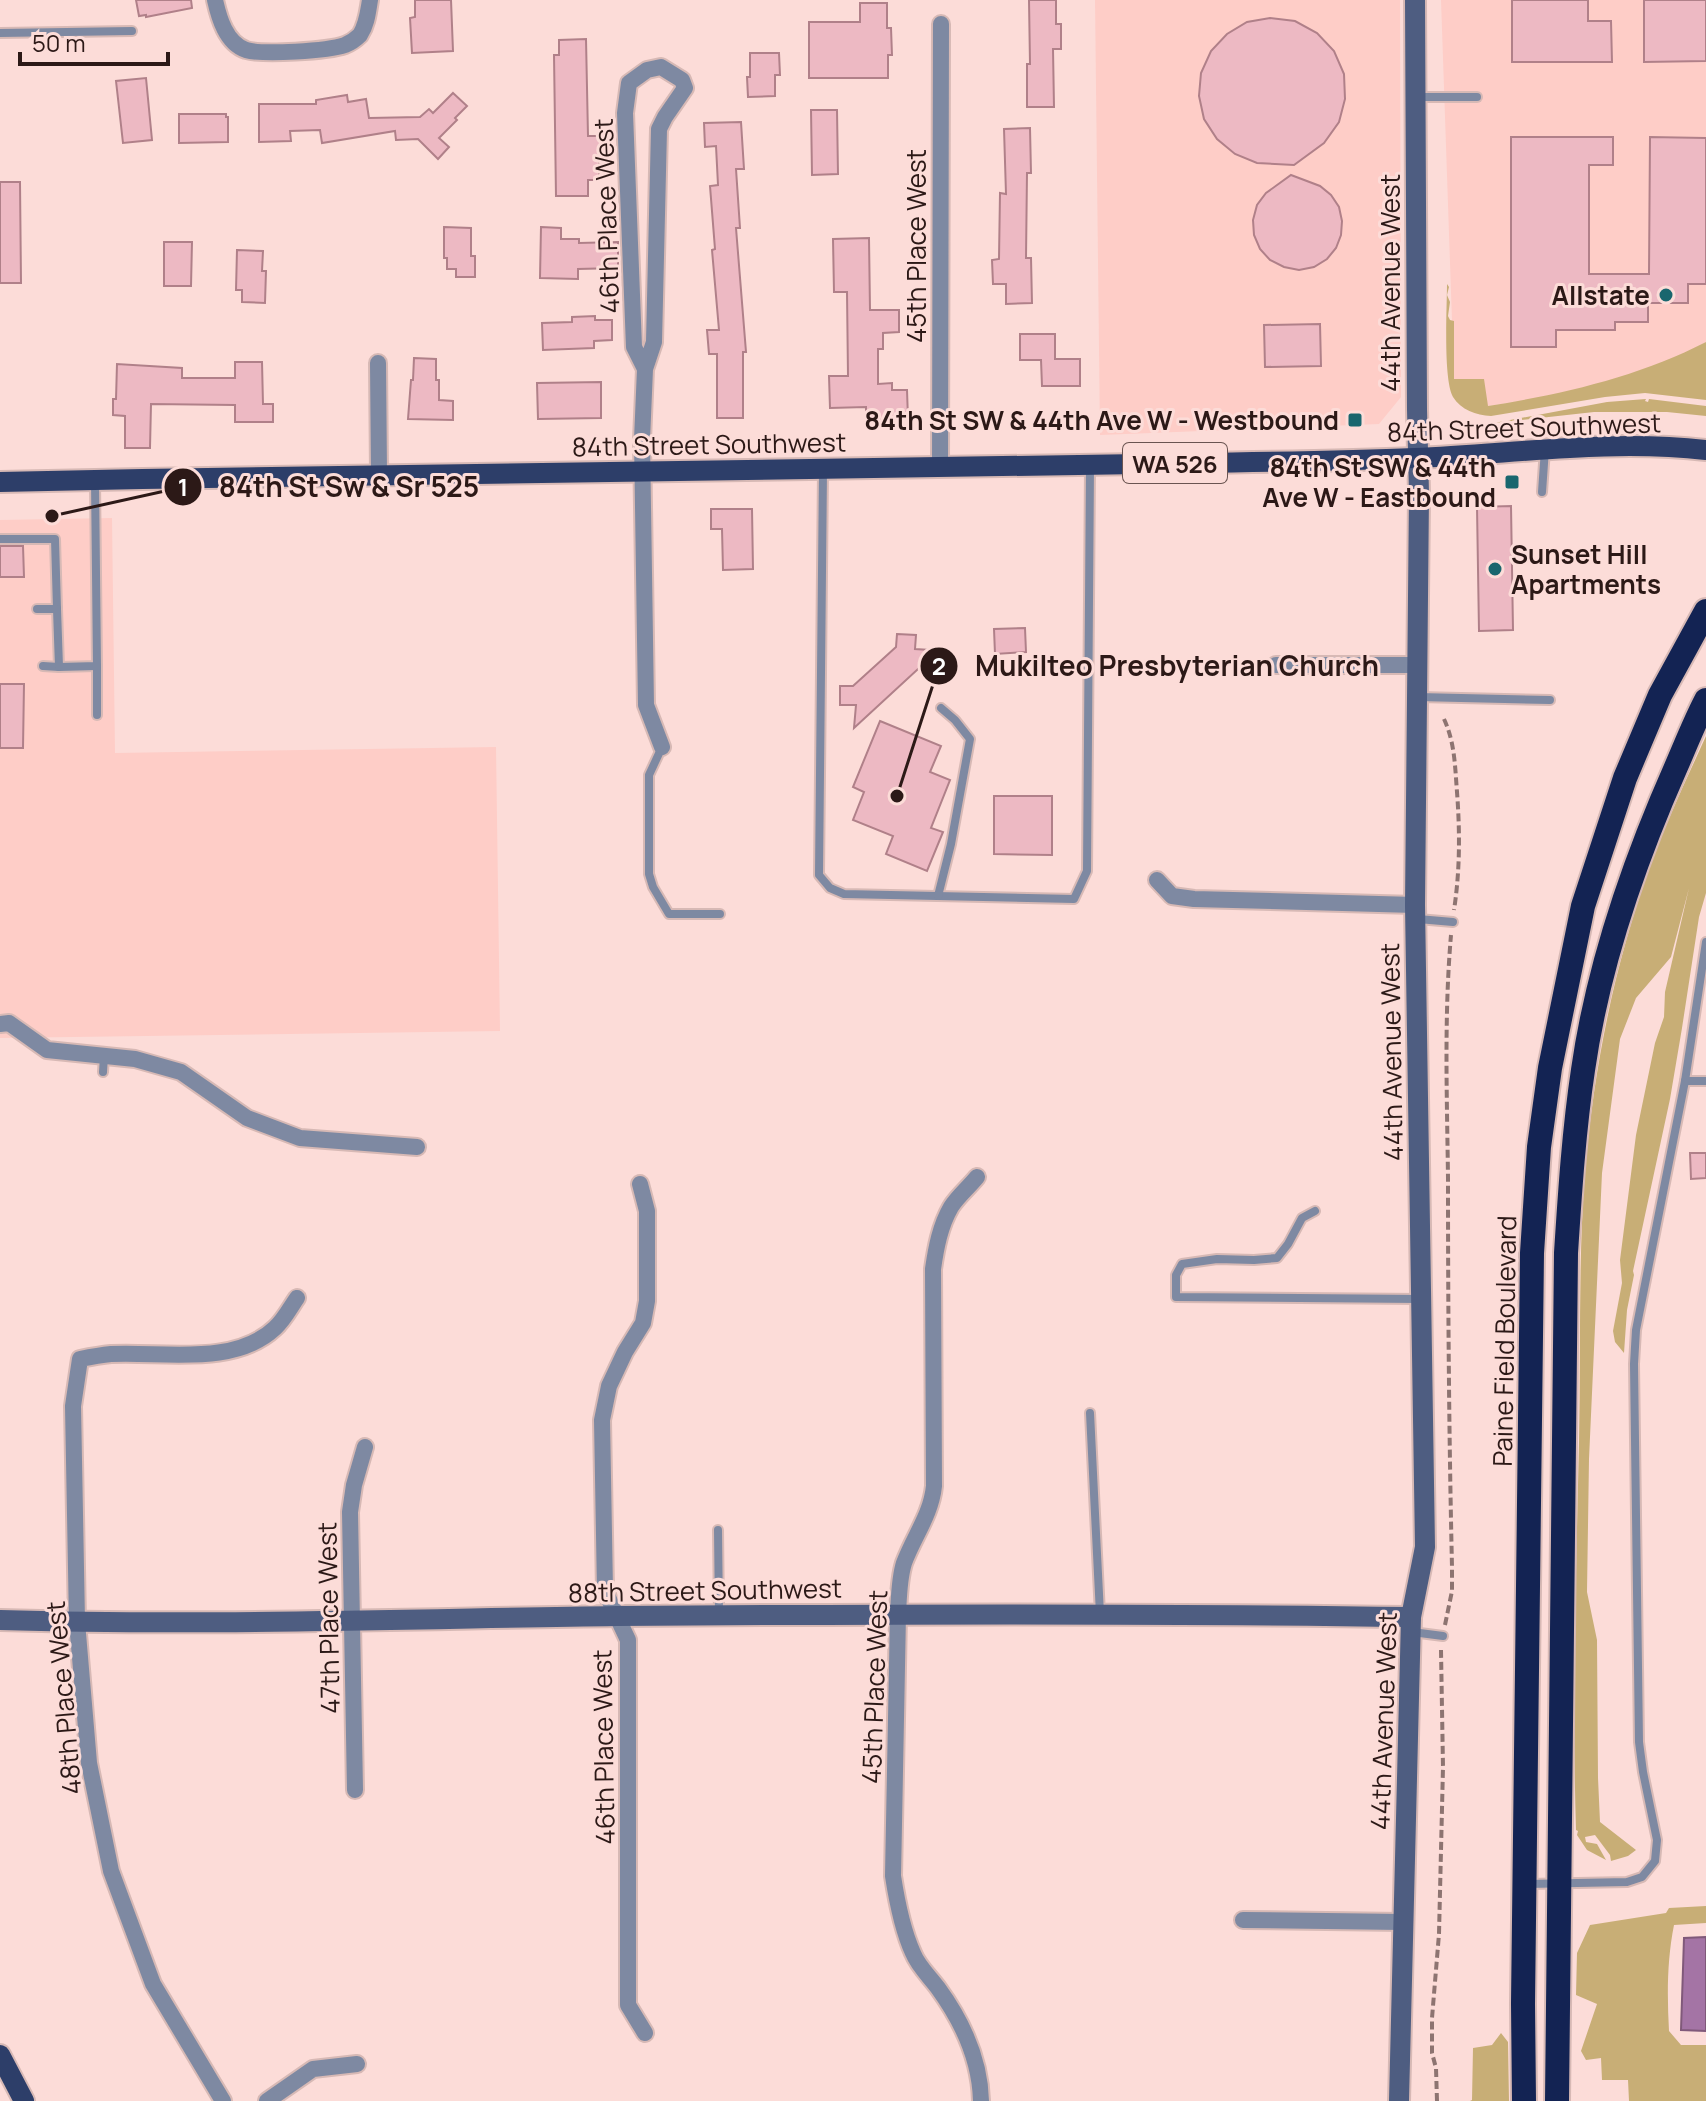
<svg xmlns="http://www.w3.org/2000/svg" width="1706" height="2101" viewBox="0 0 1706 2101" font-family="Manrope,sans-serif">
<rect width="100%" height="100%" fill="#fcdcd8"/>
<g fill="#fecdc7">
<path d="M1095,0H1400L1401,397L1379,424L1100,435Z"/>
<path d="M1441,0H1706V342L1670,363L1575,393L1488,406L1454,379Z"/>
<path d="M112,518L115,753L496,747L500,1031L0,1038V520Z"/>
</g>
<g fill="#c8ae76">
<path d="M1447,284L1449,287L1447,295L1450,302L1448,316L1450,320L1454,321V379H1484L1488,406C1563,394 1638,377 1706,342V400L1645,393L1605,397L1491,416C1476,415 1461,410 1453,397C1443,379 1447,308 1447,284Z"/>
<path d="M1646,399L1645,401L1648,402L1649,399L1706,406V416L1667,412H1594L1494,423L1607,402Z"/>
<path d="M1706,736V893L1699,917L1682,1028L1670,1099L1633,1271L1634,1275L1627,1310L1624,1353L1615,1342L1613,1331L1622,1283L1620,1260L1636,1135L1655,1043L1664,1017L1665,992L1689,888L1671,957L1636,998L1620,1039L1602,1173L1589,1459L1587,1592L1597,1640L1598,1778L1600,1822L1636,1850L1628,1856L1611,1861L1610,1855L1595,1835L1585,1837L1586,1842L1597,1844L1606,1860L1587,1850L1577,1835L1578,1831L1576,1830C1572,1701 1576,1572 1579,1443C1581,1352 1578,1261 1585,1171C1594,1066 1615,962 1651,864C1667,820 1687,778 1706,736Z"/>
<path d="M1706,1906V1923L1674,1925C1667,1960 1667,1995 1669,2031L1681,2045H1706V2101H1629L1628,2080H1602L1601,2058L1586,2060L1581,2051L1597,2004L1576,1995L1577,1953L1590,1925L1666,1913L1669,1908Z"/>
<path d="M1501,2033L1508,2042L1509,2101H1470L1472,2100L1473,2048L1492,2045Z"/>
</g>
<path fill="#a474a5" stroke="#80597a" stroke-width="2" d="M1706,1937V2031L1681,2030L1684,1938Z"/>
<g fill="#edb9c3" stroke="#b08089" stroke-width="2">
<path d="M136,0H191L192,8L146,17V15L139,16Z"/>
<path d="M415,0H451L453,51L412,53L410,18L415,17Z"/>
<path d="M1029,0H1056V24H1061V49H1053L1054,107H1027V64H1030Z"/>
<path d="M1512,0H1588V21H1611L1612,62H1512Z"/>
<path d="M1644,0H1706V61L1644,62Z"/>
<path d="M860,3H887V28H891L892,55H888V78H809V22H860Z"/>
<path d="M1270,18L1295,21L1317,33L1334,51L1344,74L1345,99L1339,122L1324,143L1294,165L1257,163L1235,154L1217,139L1204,119L1199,96L1201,73L1211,51L1227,34L1247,22Z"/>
<path d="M586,39L588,136H602L603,163H599V180H588V196H556L554,55H559V40Z"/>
<path d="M750,53H779L780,75H775V96L748,97L747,77H750Z"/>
<path d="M146,78L152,140L123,143L116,81Z"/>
<path d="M453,93L467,106L455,118L457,120L439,138L449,147L438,159L418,139L396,140L395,131L322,143L320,130L290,131L291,141L259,142V104H316V100L347,95L348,102L366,99L369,118L420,117L429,109L433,113Z"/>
<path d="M811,110H837L838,174L812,175Z"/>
<path d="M179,114H226V117H228V142L179,143Z"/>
<path d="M741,122L744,169H736L740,228H736L746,352H743V418H717V354H709L707,330H719L712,250L715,249L710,186L718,185L716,146L705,147L704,123Z"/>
<path d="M1030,128L1031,173H1027L1026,258H1031L1032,303L1006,304V284H993L992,260L999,259L1000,193L1006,194L1004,129Z"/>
<path d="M1511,137H1613V165H1589V274H1649L1650,137L1706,138V284H1688V303H1648V322H1615V330H1556V347H1511Z"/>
<path d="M1291,175L1320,186L1331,195L1339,207L1342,221L1341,235L1336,248L1327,259L1314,267L1299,270L1284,267L1270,260L1260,249L1254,235L1253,220L1257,205L1266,193Z"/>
<path d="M0,182H20L21,283H0Z"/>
<path d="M444,227L471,228V256H475V277H456V269H447V258H444Z"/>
<path d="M541,227L561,228V239H579V243L618,242V268L578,269V279L540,278Z"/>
<path d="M869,238L870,310H899V332L883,333V349H878V384L892,383V390H907L908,419L866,420V407L830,408L829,376H848L847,292H834L833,239Z"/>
<path d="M164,242H192L191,286H164Z"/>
<path d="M237,250L263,251L262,271H266L265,303L242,302V290H236Z"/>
<path d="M595,316V320H612V340L594,341V348L543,350L542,323L572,322V317Z"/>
<path d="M1320,324L1321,366L1265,367L1264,325Z"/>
<path d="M1020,334H1055V359H1080V386H1042L1041,360H1020Z"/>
<path d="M414,358L436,359V380H439V400L453,401V420L408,419L411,380H413Z"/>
<path d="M235,362H262L263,404H273V422H235V405L151,404L150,448H125V416L113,415V399H116L117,364L182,368V378H235Z"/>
<path d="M601,382V418L538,419L537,383Z"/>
<path d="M1511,506L1513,630L1479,631L1477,507Z"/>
<path d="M711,509H752L753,569L723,570L722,529H711Z"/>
<path d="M0,546H23L24,577H0Z"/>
<path d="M1025,628L1026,652L995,654L994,629Z"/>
<path d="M897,634L916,635L915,649L930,650V670L918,669L854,728L856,705H840V686H853L896,647Z"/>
<path d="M0,684H24L23,748H0Z"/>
<path d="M880,721L941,746L930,772L950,780L931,828L943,832L927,871L886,854L893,836L853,820L864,792L853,787Z"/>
<path d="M994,796H1052V855L994,854Z"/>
<path d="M1690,1153H1706V1178L1691,1179Z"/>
</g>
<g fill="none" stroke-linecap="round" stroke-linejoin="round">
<g stroke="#d7b9b5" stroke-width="12">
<g id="lane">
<path d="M0,33L132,31"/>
<path d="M1418,97H1477"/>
<path d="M823,470L819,875L830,888L844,894L1074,899L1087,871L1090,466"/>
<path d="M1542,492L1545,449"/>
<path d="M0,539H55L57,609"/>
<path d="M37,609H57L59,667L43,666"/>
<path d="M97,666V715"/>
<path d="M59,667L97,666L95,480"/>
<path d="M1418,697L1550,700"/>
<path d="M662,747L649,775V874L653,887L669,914H720"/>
<path d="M938,896L951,844L970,739L955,720L941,708"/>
<path d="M1418,919L1453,922"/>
<path d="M103,1072L104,1056"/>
<path d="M1685,1081H1706"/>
<path d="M1315,1211L1302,1218L1288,1244L1277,1258L1254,1260L1217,1259L1182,1264L1176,1275V1297L1420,1299"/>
<path d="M1090,1413L1100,1614"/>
<path d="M718,1530L719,1615"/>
<path d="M1412,1632L1443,1636"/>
<path d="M1528,1884L1627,1882L1642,1877L1655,1861L1657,1840L1643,1772L1639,1742L1634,1364L1636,1330L1685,1081L1706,942"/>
</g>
</g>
<g stroke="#d7b9b5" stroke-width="20">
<g id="street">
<path d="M215,0C219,18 226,43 246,50C263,55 328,51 345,45C350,43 356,39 360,35C367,24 368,12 370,0"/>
<path d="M378,363L379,474"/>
<path d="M645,369L654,342L659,129L665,117L685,88L682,80L661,67L647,70L629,83L625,113L634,347L645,369L642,440L646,705L662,747"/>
<path d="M940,468L941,24"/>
<path d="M1276,665H1417"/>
<path d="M1157,880L1172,896L1194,899L1415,905"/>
<path d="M0,1024L9,1023L47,1050L135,1059L181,1072L247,1118L300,1138L417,1147"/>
<path d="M977,1177C969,1187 958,1196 951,1207C940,1226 936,1248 933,1269L934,1486C931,1515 914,1536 904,1563C899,1579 899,1597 898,1614L893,1876C897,1902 902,1929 913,1953C918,1966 930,1977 938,1988C962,2021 980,2059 981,2101"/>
<path d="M640,1184L647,1211V1301L643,1323L625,1352L609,1386L602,1420L605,1591L628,1640V2005L645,2033"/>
<path d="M355,1790L350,1512L354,1485L365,1447"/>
<path d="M1243,1920L1402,1922"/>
<path d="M223,2101L153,1984L111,1871L89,1763L77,1622L73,1406L80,1359C90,1357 101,1355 111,1354C162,1351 234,1367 275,1328C284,1320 290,1308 297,1298"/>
<path d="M267,2101L313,2069L357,2064"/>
</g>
</g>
<g stroke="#d7b9b5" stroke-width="24">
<g id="secondary">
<path d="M0,1620C205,1626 411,1619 617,1616C881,1614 1146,1613 1411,1617"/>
<path d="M1399,2101L1411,1617L1425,1547L1415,905L1419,494L1417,409L1415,0"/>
</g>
</g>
<g stroke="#d7b9b5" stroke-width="24">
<g id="primary">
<path d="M0,482C380,473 760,473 1141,464C1232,462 1324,462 1415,458C1513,454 1608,439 1706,450"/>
<path d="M0,2055L24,2101"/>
</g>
</g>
<g stroke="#d7b9b5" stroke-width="28">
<g id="highway">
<path d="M1524,2101L1523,2004L1532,1253L1539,1147L1550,1068L1583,906L1625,778L1660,695L1706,611"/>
<path d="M1557,2101L1566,1253C1570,1191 1574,1130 1583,1070C1598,965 1633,864 1676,767C1686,744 1695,721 1706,700"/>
</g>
</g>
<g stroke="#8d7471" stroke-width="4" stroke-dasharray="8 4" stroke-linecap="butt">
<path d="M1444,719C1455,743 1455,767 1457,792C1460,832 1460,871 1454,910"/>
<path d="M1445,1625L1452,1591V1567C1449,1437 1448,1308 1448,1178C1447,1097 1444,1016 1451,935"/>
<path d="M1437,2101L1436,2068L1432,2053V2018L1439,1934L1443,1767L1441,1650"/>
</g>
<use href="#lane" stroke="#7e89a2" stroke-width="8"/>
<use href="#street" stroke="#7e89a2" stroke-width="16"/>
<use href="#secondary" stroke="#4e5d81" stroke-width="20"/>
<use href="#primary" stroke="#2d3e69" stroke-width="20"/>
<use href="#highway" stroke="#132353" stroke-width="24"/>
</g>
<g fill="#19666e" stroke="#fcdcd8" stroke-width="3">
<circle cx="1666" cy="295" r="8"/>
<rect x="1347" y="412" width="16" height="16" rx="4"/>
<rect x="1504" y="474" width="16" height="16" rx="4"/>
<circle cx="1495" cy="569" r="8"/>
</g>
<g text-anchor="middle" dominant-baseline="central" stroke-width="6" stroke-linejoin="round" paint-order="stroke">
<rect fill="#fcdcd8" stroke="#6a5451" stroke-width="2" x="1123" y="443" width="104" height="40" rx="6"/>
<g font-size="24" font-weight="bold" fill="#2c1917">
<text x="1175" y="463">WA 526</text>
</g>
<g font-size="26" fill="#2c1917" stroke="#fcdcd8">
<text transform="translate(606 216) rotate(-92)">46th Place West</text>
<text transform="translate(916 246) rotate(-90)">45th Place West</text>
<text transform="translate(1390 283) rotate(-90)">44th Avenue West</text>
<text transform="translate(1524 427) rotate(-2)">84th Street Southwest</text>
<text transform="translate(709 444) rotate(-1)">84th Street Southwest</text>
<text transform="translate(1391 1052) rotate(-91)">44th Avenue West</text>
<text transform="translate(1504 1341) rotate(-89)">Paine Field Boulevard</text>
<text transform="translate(705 1590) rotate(-1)">88th Street Southwest</text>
<text transform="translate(328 1618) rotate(-91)">47th Place West</text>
<text transform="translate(874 1687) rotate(-88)">45th Place West</text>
<text transform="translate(63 1698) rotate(-95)">48th Place West</text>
<text transform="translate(1383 1721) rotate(-88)">44th Avenue West</text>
<text transform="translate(603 1747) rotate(-91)">46th Place West</text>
</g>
<g font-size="26" font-weight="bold" fill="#2c1917" stroke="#fcdcd8" text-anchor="end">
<text x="1650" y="295">Allstate</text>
<text x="1339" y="420">84th St SW &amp; 44th Ave W - Westbound</text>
<text x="1496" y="467">84th St SW &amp; 44th<tspan x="1496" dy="30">Ave W - Eastbound</tspan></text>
<text x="1511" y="554" text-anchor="start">Sunset Hill<tspan x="1511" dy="30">Apartments</tspan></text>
</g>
</g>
<path fill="none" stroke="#2c1917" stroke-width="3" d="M52 516L183 487M897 796L939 666"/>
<g fill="#2c1917" stroke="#fcdcd8" stroke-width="3">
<circle cx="52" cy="516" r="8"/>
<circle cx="897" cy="796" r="8"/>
<circle cx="183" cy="487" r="20"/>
<circle cx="939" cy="666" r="20"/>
</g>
<g font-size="24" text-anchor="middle" font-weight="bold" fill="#fff">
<text x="183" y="496">1</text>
<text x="939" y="675">2</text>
</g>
<g font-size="28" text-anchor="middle" font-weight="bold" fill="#2c1917" stroke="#fcdcd8" stroke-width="6" stroke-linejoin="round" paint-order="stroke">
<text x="349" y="497">84th St Sw &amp; Sr 525</text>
<text x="1177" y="676">Mukilteo Presbyterian Church</text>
</g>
<path d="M20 52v12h148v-12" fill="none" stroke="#2c1917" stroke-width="4"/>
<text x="32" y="52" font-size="24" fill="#2c1917" stroke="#fcdcd8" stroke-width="6" paint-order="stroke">50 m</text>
</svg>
